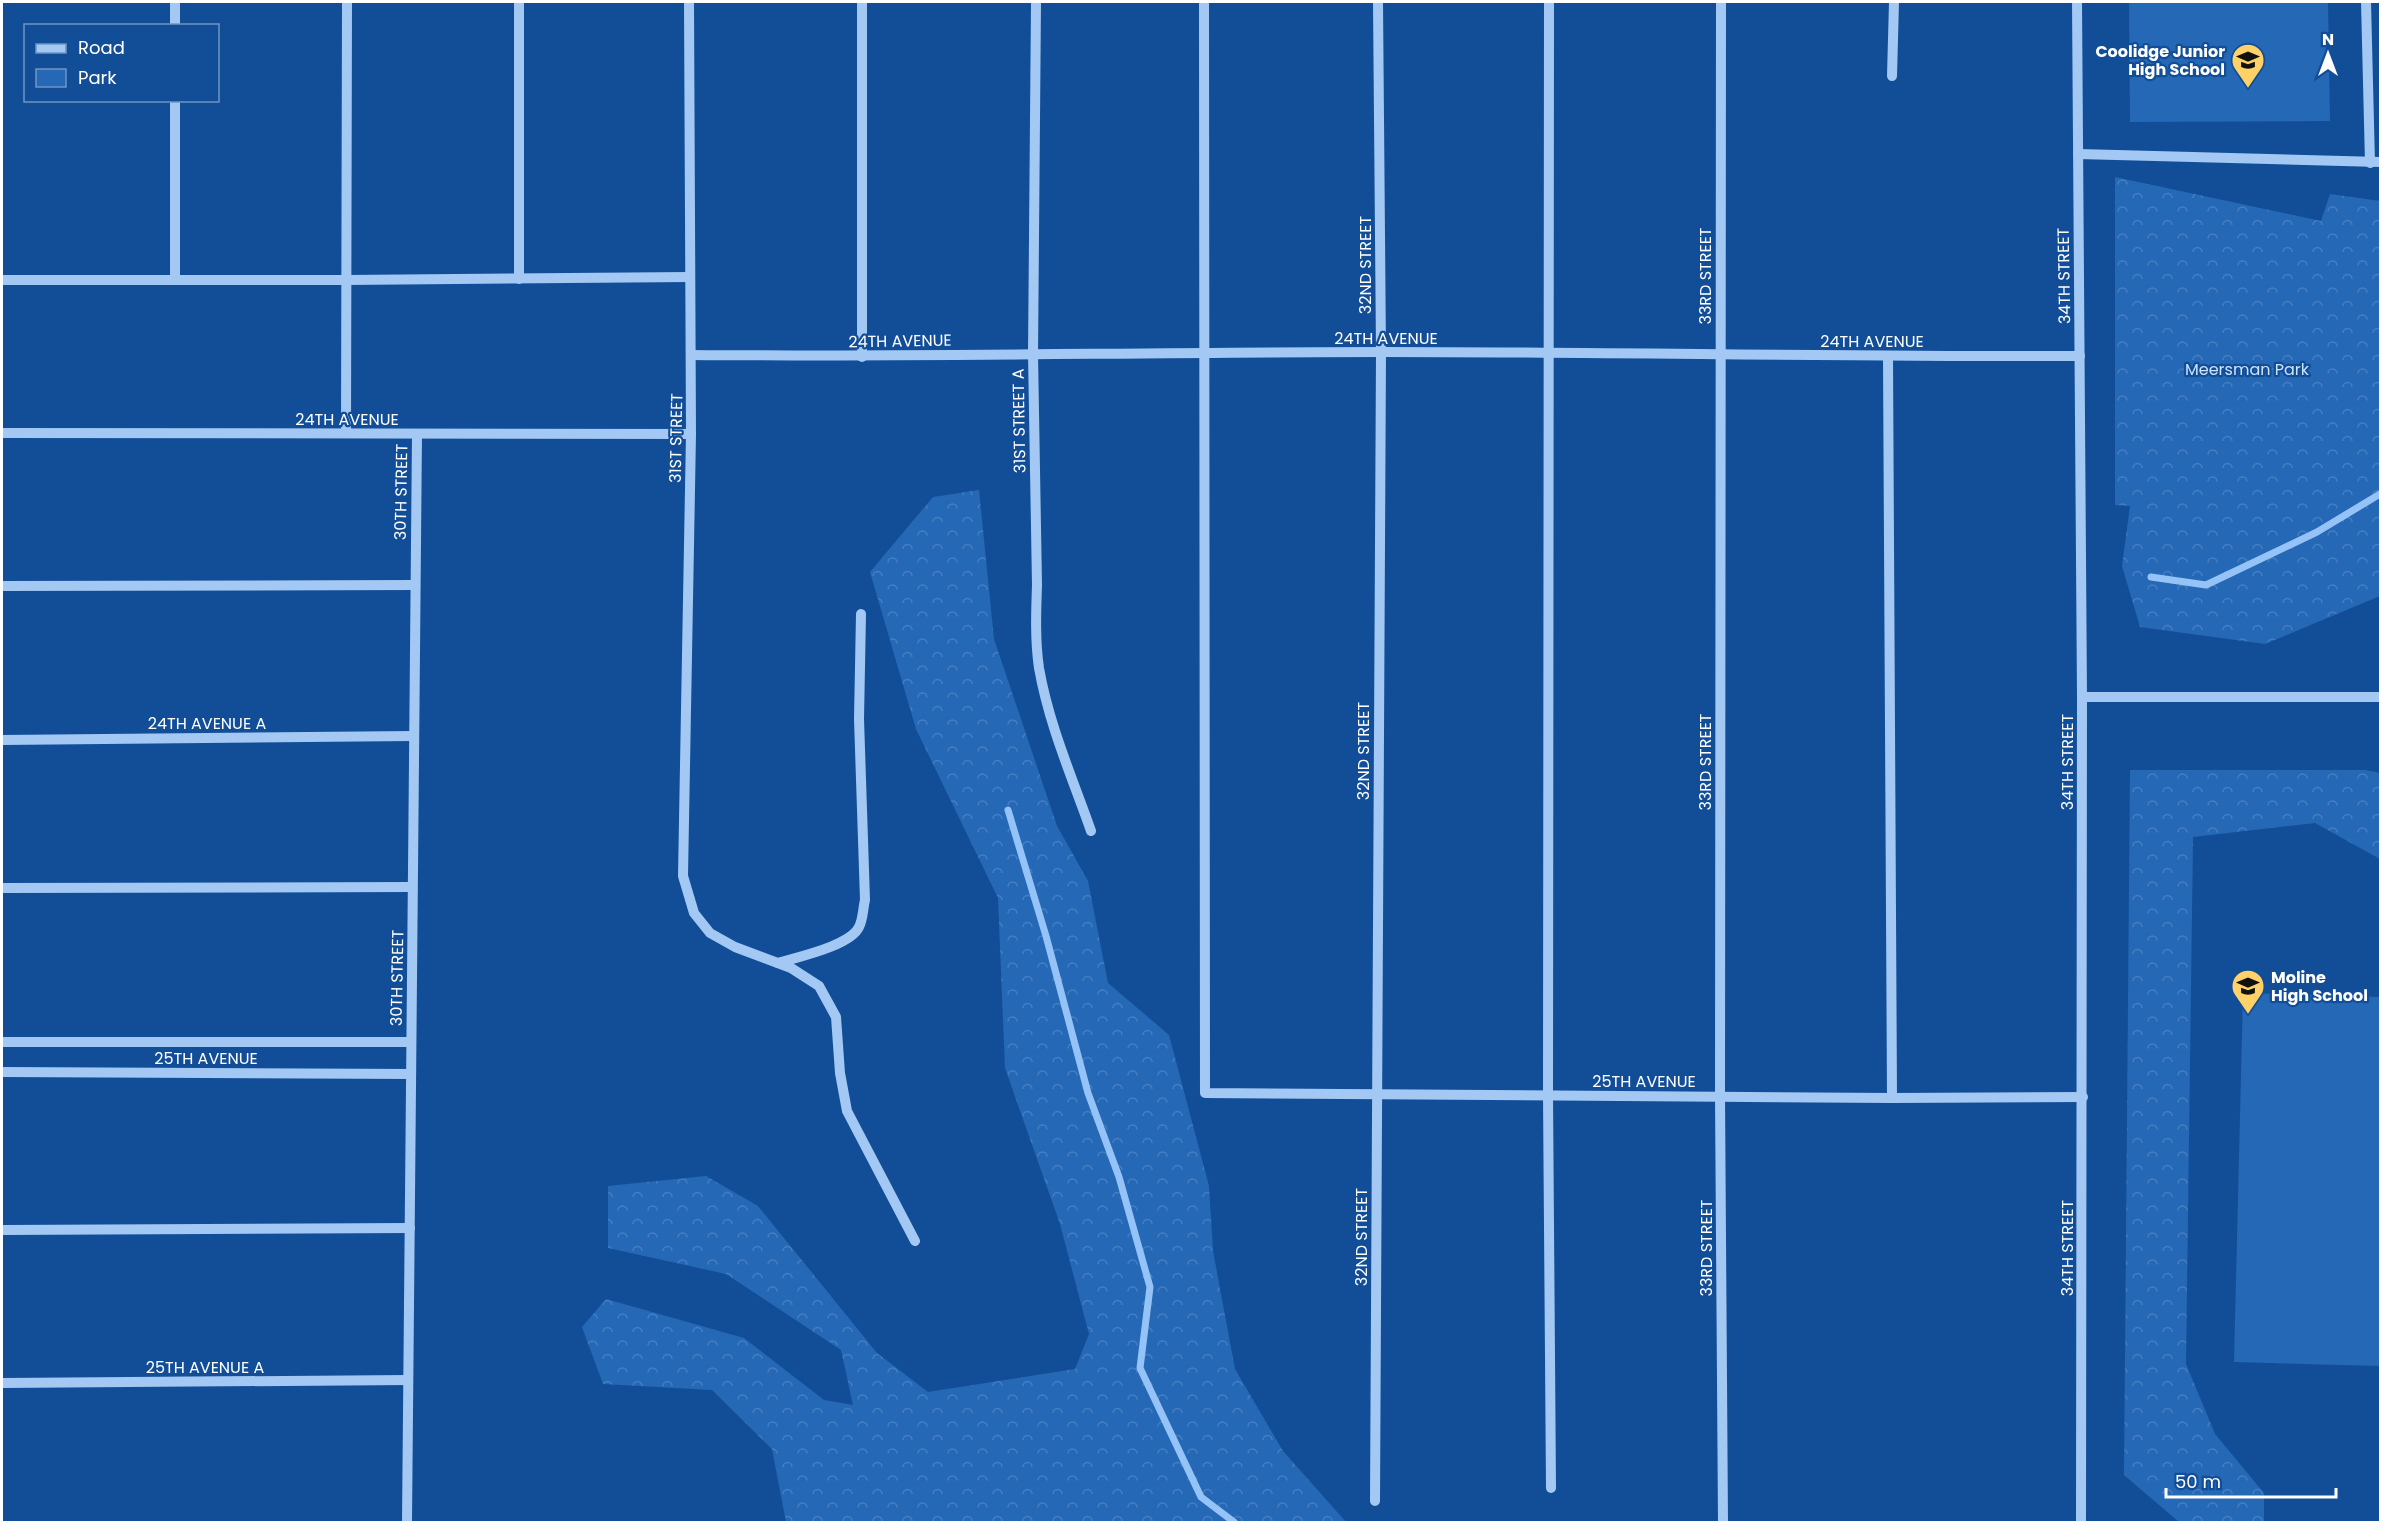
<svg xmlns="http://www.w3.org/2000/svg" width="2382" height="1524" viewBox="0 0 2382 1524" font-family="Poppins,sans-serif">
<defs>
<pattern id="forest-crowns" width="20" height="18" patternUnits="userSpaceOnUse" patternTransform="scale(1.5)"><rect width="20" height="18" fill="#2568b6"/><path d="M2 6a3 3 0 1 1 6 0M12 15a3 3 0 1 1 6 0" fill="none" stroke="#467fc1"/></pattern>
</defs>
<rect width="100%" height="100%" fill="#124e98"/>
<g fill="#2568b6">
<path d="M2129,2H2328L2330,121L2130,122Z"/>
<path d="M2243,993L2380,997V1366L2234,1362Z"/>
</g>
<g fill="url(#forest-crowns)">
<path d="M2115,177L2321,221L2330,194L2380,201V596L2265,644L2140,627L2122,566L2130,506L2115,505Z"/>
<path d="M979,490L994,639L1057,826L1088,881L1108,983L1169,1035L1209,1186L1213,1251L1235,1369L1283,1451L1346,1522H786L772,1449L712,1390L603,1384L582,1327L606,1299L744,1338L824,1400L853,1405L841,1350L726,1274L608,1248V1186L706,1176L758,1206L877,1353L928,1392L1075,1369L1089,1334L1060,1224L1005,1068L998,898L916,729L870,572L933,497Z"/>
<path d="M2130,770H2366L2380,773V859L2315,823L2193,837L2186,1364L2215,1434L2264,1493V1522H2179L2124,1475Z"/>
</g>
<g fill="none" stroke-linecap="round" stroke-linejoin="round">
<g stroke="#95c3f7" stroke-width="7">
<path d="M2151,577L2206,585L2317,532L2380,494"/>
<path d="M1008,810L1046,936L1088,1093L1119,1177L1150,1287L1140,1368L1201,1497L1234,1522"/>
</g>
<g stroke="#a3c8f3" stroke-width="10">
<path d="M175,2V26"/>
<path d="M519,2V279"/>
<path d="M689,2L691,434L683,876L694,913L710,933L735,947L791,968L819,986L836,1017L840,1073L847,1111L915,1241"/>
<path d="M862,2V357"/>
<path d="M1036,2L1033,354L1037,585C1036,612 1035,641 1039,668C1049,725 1072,777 1091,831"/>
<path d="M1204,2L1205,1093L1892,1098L2083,1097"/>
<path d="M1549,2L1548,1095L1551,1488"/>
<path d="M1721,2L1720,1096L1723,1522"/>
<path d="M2077,2L2082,697L2081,1522"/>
<path d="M2366,2L2370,163"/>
<path d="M1892,76L1894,2"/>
<path d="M175,100V279"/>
<path d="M2078,154L2380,162"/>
<path d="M2,280H346L690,277"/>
<path d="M691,355C922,357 1152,352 1382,352C1615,352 1847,357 2080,356"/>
<path d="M1888,357L1892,1098"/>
<path d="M2,433L691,434"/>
<path d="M346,433L347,2"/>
<path d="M2,586L415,585"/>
<path d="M2082,697H2380"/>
<path d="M2,740L413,736"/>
<path d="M2,888L412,887"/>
<path d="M778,963C797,957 850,946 859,927C863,920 863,908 865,900L859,719L861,614"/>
<path d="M2,1042H411"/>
<path d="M2,1072L411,1074"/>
<path d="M2,1230L410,1228"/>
<path d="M2,1383L408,1380"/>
<path d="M1375,1501L1381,352L1378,2"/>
<path d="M407,1522L417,434"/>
</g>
</g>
<defs>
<g id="school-pin" transform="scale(1.725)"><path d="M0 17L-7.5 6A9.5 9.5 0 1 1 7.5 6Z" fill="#ffd166" stroke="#124e98"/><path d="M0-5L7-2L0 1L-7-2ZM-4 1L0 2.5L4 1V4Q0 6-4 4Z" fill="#111"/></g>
</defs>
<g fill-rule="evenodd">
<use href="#school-pin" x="2248" y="60"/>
<use href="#school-pin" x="2248" y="986"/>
</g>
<g text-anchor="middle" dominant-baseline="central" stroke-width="4.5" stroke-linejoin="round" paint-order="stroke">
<g font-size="16" font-weight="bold" fill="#fff" stroke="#124e98" text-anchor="end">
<text x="2225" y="51">Coolidge Junior<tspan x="2225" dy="18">High School</tspan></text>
<text x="2271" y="977" text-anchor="start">Moline<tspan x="2271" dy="18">High School</tspan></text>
</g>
<g font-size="16" fill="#fff" stroke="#124e98">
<text transform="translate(1365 265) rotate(-90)">32ND STREET</text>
<text transform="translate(1705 276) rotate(-90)">33RD STREET</text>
<text transform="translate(2064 276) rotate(-91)">34TH STREET</text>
<text x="1386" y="338">24TH AVENUE</text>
<text transform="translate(900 341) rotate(-1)">24TH AVENUE</text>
<text x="1872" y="341">24TH AVENUE</text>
<text x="347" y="419">24TH AVENUE</text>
<text transform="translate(1019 421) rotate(-91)">31ST STREET A</text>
<text transform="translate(676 438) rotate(-89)">31ST STREET</text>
<text transform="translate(401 492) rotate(-89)">30TH STREET</text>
<text x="207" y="723">24TH AVENUE A</text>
<text transform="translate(1363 751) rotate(-90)">32ND STREET</text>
<text transform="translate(1705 762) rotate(-90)">33RD STREET</text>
<text transform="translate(2067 762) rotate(-90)">34TH STREET</text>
<text transform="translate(397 978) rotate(-89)">30TH STREET</text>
<text x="206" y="1058">25TH AVENUE</text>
<text x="1644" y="1081">25TH AVENUE</text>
<text transform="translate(1361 1237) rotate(-90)">32ND STREET</text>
<text transform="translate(1706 1248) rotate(-90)">33RD STREET</text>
<text transform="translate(2067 1248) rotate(-90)">34TH STREET</text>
<text x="205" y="1367">25TH AVENUE A</text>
</g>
<g font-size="16" fill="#cbe3fd" stroke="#124e98">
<text x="2247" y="369">Meersman Park</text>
</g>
</g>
<rect width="2382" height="1524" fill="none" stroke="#ffffff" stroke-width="6"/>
<rect x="24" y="24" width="195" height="78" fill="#124e98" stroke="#7195c1" stroke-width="1.5"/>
<rect x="36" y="44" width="30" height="9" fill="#a3c8f3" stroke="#7195c1" stroke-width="1.5"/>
<text x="78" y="54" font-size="18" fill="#ffffff">Road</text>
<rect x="36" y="69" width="30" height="18" fill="#2568b6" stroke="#7195c1" stroke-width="1.5"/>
<text x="78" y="84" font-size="18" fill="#ffffff">Park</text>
<g transform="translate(2328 54)" stroke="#124e98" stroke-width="4.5" paint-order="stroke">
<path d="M0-4.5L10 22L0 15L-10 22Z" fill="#ffffff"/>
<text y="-9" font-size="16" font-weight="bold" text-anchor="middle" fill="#ffffff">N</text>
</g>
<path d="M2166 1488v9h170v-9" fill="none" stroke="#ffffff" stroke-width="3"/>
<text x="2175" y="1488" font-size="18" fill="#ffffff" stroke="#124e98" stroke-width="4.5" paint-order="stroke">50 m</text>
</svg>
